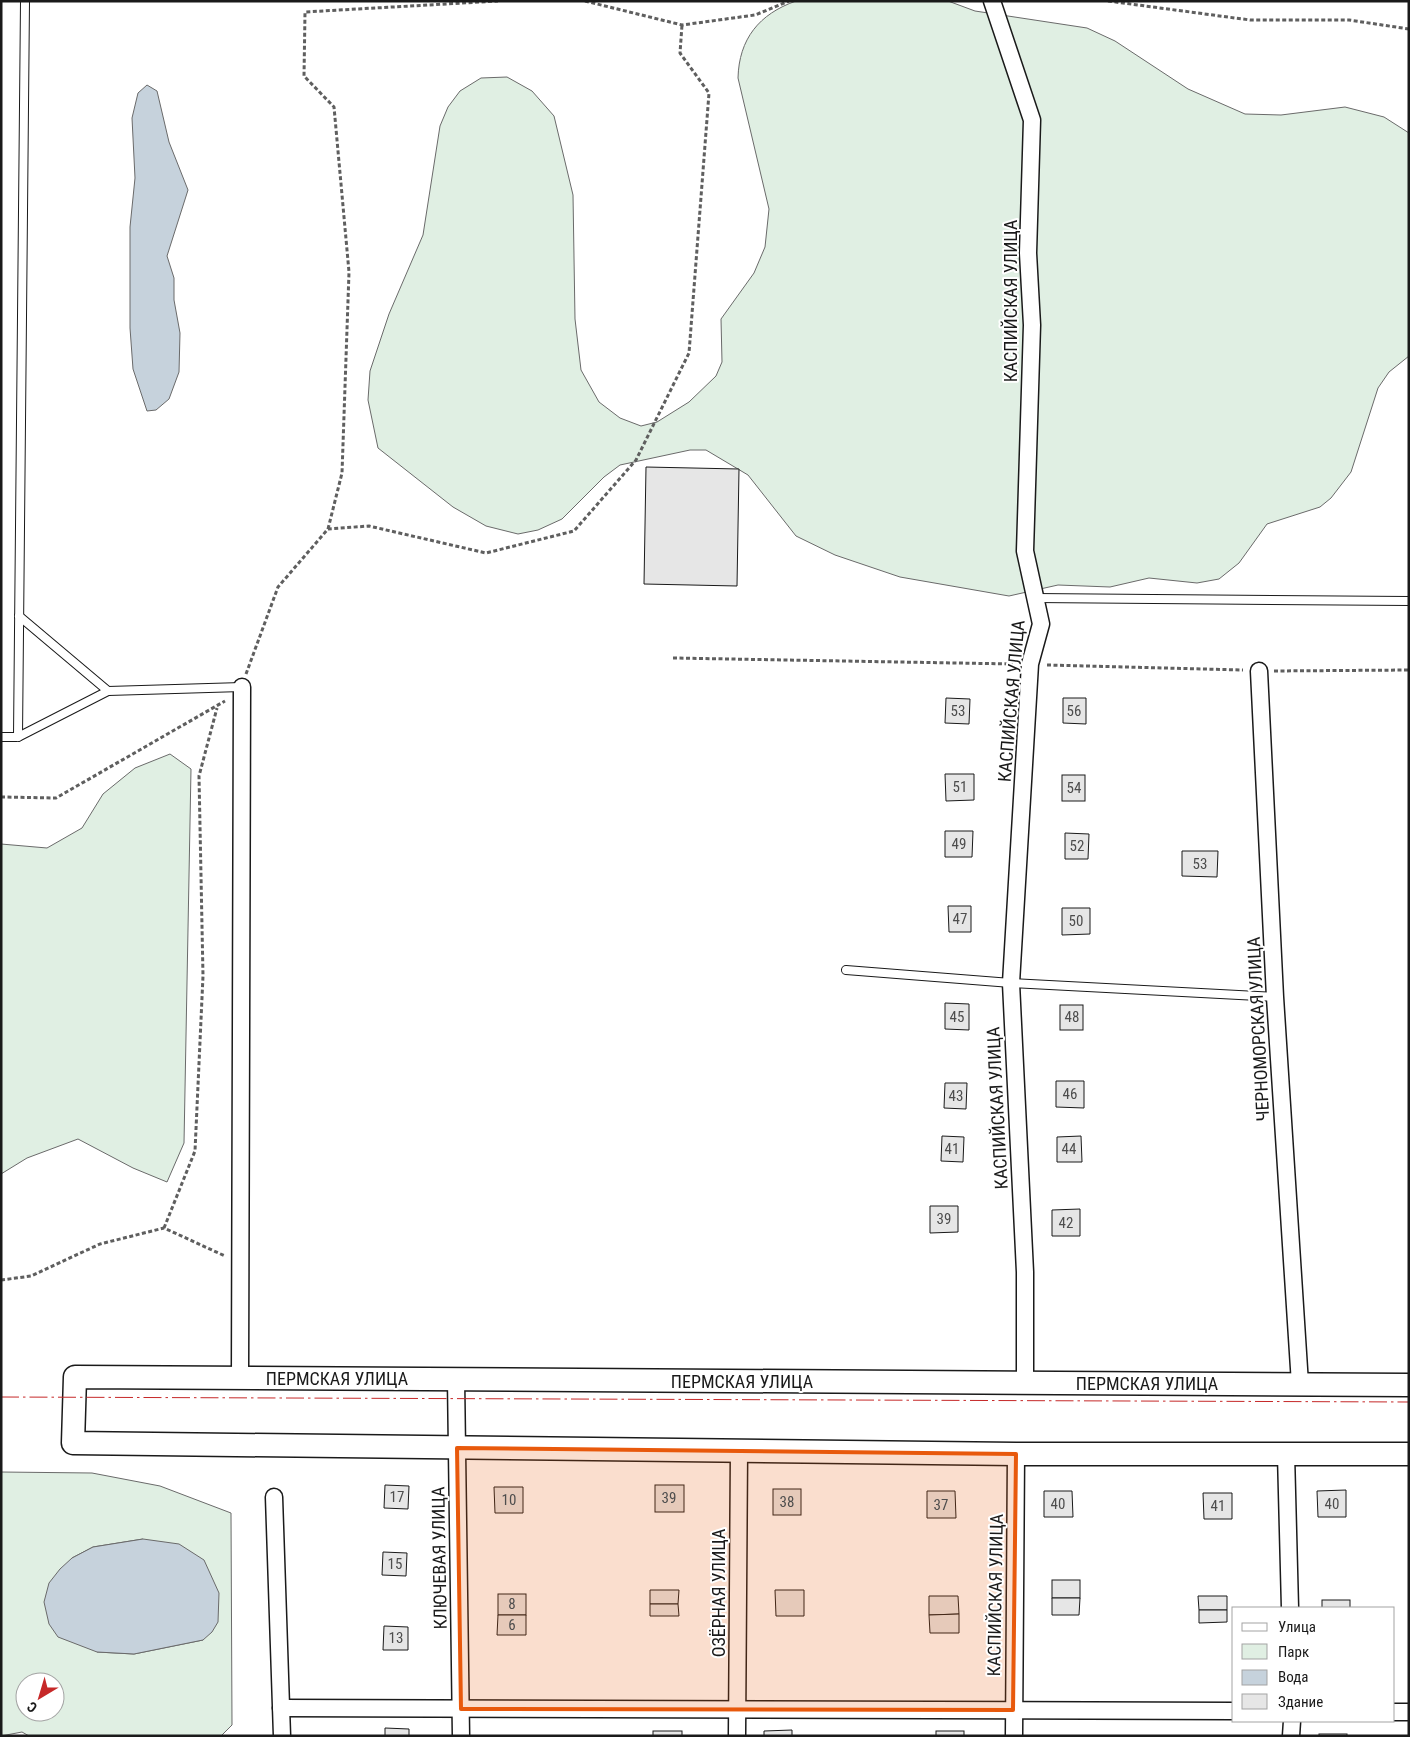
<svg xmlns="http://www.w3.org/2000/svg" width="1410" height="1737" viewBox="0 0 1410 1737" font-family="'Roboto Condensed',sans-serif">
<rect width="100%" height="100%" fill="#fff"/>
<g fill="#e0efe3" stroke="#6a6a6a" fill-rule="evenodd">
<path d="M796,1H948L975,11L1087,28L1115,41L1188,89L1245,114L1281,115L1345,107L1384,117L1409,133V356L1389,372L1378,388L1351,472L1331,498L1320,507L1267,524L1239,563L1219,579L1197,583L1149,578L1110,587L1058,585L1009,596L900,577L835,555L796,536L748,475L706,450H690L620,465L604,477L562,519L538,530L518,534L486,526L453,507L378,448L368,400L370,371L389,314L423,235L440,126L448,107L460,91L481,78L507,77L532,91L554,116L573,195L575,319L581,370L599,402L620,418L641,426L657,422L689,402L716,376L722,362L721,319L754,273L765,247L769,209L738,78C739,39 759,14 796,1Z"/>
<path d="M170,754L191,769L184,1143L167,1182L133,1168L78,1139L27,1158L1,1174V844L47,848L82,828L103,794L135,768Z"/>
<path d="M1,1472L92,1473L160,1486L231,1513L232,1725L221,1736H29L22,1732L1,1736ZM143,1539L203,1640L134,1654L97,1652L72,1558L93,1547ZM25,1682H55V1712H25Z"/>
</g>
<g fill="#c6d2dc" stroke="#6a6a6a">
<path d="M147,85L157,91L169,142L188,190L167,256L174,278V300L180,333L179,372L169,399L156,410L147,411L133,369L130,328V227L135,178L132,118L138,93Z"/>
<path d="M143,1539L179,1544L204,1560L219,1593L218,1622L212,1632L203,1640L134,1654L97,1652L58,1637L49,1624L44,1602L49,1583L60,1569L72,1558L93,1547Z"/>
</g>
<g fill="#e6e6e6" stroke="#1a1a1a">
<path d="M646,467L739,469L737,586L644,584Z"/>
<path d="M946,698L970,699L969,724L945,723Z"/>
<path d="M1063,698H1086V724L1063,723Z"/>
<path d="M945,774H974V800L946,801Z"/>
<rect x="1062" y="775" width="23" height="26"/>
<path d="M945,831H973L972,857H945Z"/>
<path d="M1065,833L1089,834L1088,859H1065Z"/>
<path d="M1182,851H1218L1217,877L1182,876Z"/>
<path d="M948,906H971V932H949Z"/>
<path d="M1062,908H1090V934L1062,935Z"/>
<path d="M945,1003L969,1004V1030L945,1029Z"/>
<rect x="1060" y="1005" width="23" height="25"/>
<path d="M1056,1081H1084V1108L1056,1107Z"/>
<path d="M945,1083H967L966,1109L944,1108Z"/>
<path d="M942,1136L964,1137L963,1162L941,1161Z"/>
<path d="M1081,1136L1082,1162H1057V1137Z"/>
<path d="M930,1206H958V1232L930,1233Z"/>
<path d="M1080,1209V1236H1052V1210Z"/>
<path d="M385,1485L409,1486L408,1509L384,1508Z"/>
<rect x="655" y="1485" width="29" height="27"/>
<path d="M494,1487H523V1513H495Z"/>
<rect x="773" y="1489" width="28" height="26"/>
<path d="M1346,1490V1517H1318L1317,1491Z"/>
<path d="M927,1491H955L956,1518H927Z"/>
<path d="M1044,1491H1072L1073,1517H1044Z"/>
<path d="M1203,1493H1232V1519H1204Z"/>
<path d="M383,1552L407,1553L406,1576L382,1575Z"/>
<rect x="1052" y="1580" width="28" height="18"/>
<path d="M650,1590H679L678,1604H650Z"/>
<path d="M775,1590H804V1616H776Z"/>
<rect x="498" y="1594" width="28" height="21"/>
<path d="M929,1596H958L959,1614L929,1615Z"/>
<path d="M1198,1596H1227V1610H1199Z"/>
<path d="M1052,1598H1080L1079,1615H1052Z"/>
<rect x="1322" y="1600" width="28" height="8"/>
<path d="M650,1604H678L679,1616H650Z"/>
<path d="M1199,1610H1227V1622L1199,1623Z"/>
<path d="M959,1614V1633H930L929,1615Z"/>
<path d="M498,1615H526V1635H497Z"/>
<path d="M384,1626L408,1627V1650H383Z"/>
<path d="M385,1728L409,1729V1736H385Z"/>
<path d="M792,1730V1736H764V1731Z"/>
<rect x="653" y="1731" width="29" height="5"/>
<rect x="936" y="1731" width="28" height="5"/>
<rect x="1319" y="1734" width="28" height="2"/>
</g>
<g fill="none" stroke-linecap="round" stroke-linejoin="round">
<g stroke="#1a1a1a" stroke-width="10">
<g id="lane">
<path d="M1035,598L1409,601"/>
<path d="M108,691L242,687"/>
<path d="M1,737H18L25,1"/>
<path d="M18,737L108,691L19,616"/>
<path d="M846,970L1011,983L1275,997"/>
</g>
</g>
<g stroke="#1a1a1a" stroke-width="19">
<g id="street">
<path d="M992,1L1032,120L1028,253L1032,325L1025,551L1041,624L1030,664L1011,983L1025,1272V1383"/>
<path d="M1259,671L1275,997L1300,1384"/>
<path d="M240,1378L242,687"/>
<path d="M456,1379L461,1736"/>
<path d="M1286,1454L1290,1608"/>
<path d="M274,1497L282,1736"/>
<path d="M281,1708L1234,1711"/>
<path d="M1394,1712H1409"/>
<path d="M737,1736L739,1451"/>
<path d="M1014,1736L1016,1454"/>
<path d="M1291,1736L1292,1721"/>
</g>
</g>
<g stroke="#1a1a1a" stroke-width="25">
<path id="secondary" d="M1409,1385L75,1377L73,1443L1016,1454H1409"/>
</g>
<g stroke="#5f5f5f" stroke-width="3" stroke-dasharray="4 2.5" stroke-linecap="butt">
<path d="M585,1L682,25L755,15L789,1"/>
<path d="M1108,1L1250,20H1349L1409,29"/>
<path d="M328,529L342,473L349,272L334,107L304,76L305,12L498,1"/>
<path d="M673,658L1013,664"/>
<path d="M1047,665L1243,670"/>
<path d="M1274,671L1409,670"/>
<path d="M246,674L278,587L328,529L369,526L486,553L574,531L636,460L689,353L709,93L680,53L682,25"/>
<path d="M1,797L56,798L225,701"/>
<path d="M164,1228L195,1151L203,976L199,776L217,708"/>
<path d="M1,1280L31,1276L100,1244L164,1228L225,1256"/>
</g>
<use href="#lane" stroke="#fff" stroke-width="8"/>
<use href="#street" stroke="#fff" stroke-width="16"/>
<use href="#secondary" stroke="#fff" stroke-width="22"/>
<path stroke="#c62828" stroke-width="1" stroke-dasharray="18 4 2.5 4" stroke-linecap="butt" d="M1,1397L1409,1402"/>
</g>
<path fill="#e8590c" fill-opacity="0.2" stroke="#e8590c" stroke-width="4" stroke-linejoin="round" d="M457,1448L1016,1454L1013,1710L461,1709Z"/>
<g text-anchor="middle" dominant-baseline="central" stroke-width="4" stroke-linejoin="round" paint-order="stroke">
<g font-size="15" fill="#4d4d4d">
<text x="958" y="711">53</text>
<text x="1074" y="711">56</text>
<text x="960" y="787">51</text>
<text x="1074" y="788">54</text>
<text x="959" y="844">49</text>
<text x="1077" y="846">52</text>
<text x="1200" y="864">53</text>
<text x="960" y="919">47</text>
<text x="1076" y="921">50</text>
<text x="957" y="1017">45</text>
<text x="1072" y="1017">48</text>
<text x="1070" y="1094">46</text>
<text x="956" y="1096">43</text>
<text x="952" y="1149">41</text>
<text x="1069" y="1149">44</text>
<text x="944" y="1219">39</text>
<text x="1066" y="1223">42</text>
<text x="397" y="1497">17</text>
<text x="669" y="1498">39</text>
<text x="509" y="1500">10</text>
<text x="787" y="1502">38</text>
<text x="1058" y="1504">40</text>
<text x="1332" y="1504">40</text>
<text x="941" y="1505">37</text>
<text x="1218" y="1506">41</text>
<text x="395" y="1564">15</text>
<text x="512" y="1604">8</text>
<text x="512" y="1625">6</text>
<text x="396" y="1638">13</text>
</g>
<g font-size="18" fill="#1a1a1a" stroke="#fff">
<text transform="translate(1010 301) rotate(-90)">КАСПИЙСКАЯ УЛИЦА</text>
<text transform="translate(1011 701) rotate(-85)">КАСПИЙСКАЯ УЛИЦА</text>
<text transform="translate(1258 1029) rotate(-93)">ЧЕРНОМОРСКАЯ УЛИЦА</text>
<text transform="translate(997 1108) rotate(-93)">КАСПИЙСКАЯ УЛИЦА</text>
<text x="337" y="1378">ПЕРМСКАЯ УЛИЦА</text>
<text x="742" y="1381">ПЕРМСКАЯ УЛИЦА</text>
<text x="1147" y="1383">ПЕРМСКАЯ УЛИЦА</text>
<text transform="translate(439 1558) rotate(-91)">КЛЮЧЕВАЯ УЛИЦА</text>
<text transform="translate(718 1593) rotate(-90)">ОЗЁРНАЯ УЛИЦА</text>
<text transform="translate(995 1595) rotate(-89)">КАСПИЙСКАЯ УЛИЦА</text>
</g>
</g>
<rect width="1410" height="1737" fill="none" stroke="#1a1a1a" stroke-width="5"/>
<rect x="1232" y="1607" width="162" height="115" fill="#ffffff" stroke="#a3a3a3"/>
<rect x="1242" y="1623" width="25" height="8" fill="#ffffff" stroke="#a3a3a3"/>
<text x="1278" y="1632" font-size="15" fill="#1a1a1a">Улица</text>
<rect x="1242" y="1644" width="25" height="15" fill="#e0efe3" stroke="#a3a3a3"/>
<text x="1278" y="1657" font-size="15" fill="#1a1a1a">Парк</text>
<rect x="1242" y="1670" width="25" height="15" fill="#c6d2dc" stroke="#a3a3a3"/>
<text x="1278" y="1682" font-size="15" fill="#1a1a1a">Вода</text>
<rect x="1242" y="1694" width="25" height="15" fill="#e6e6e6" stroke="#a3a3a3"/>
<text x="1278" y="1707" font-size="15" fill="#1a1a1a">Здание</text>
<g transform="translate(40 1697) rotate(218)"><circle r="24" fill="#ffffff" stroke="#a3a3a3"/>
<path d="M0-4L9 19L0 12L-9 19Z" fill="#c62828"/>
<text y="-8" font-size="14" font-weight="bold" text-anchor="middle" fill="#1a1a1a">С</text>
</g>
</svg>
